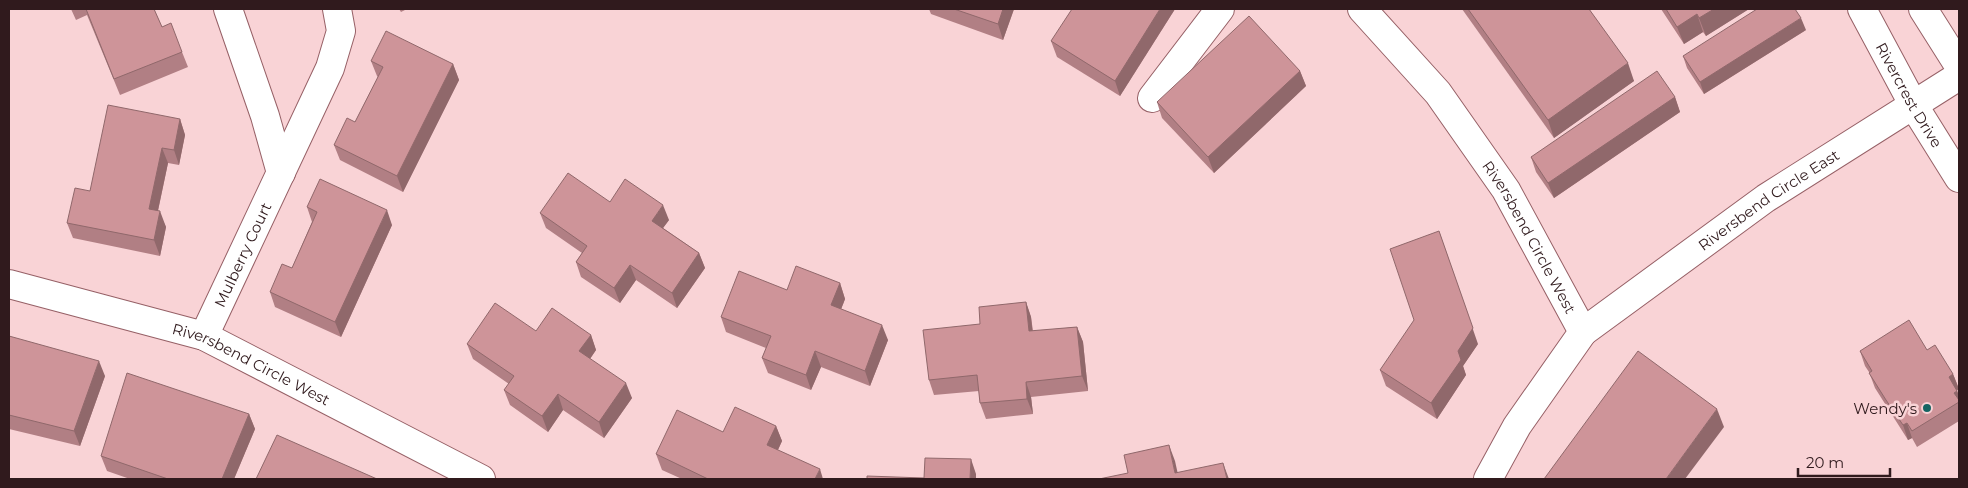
<svg xmlns="http://www.w3.org/2000/svg" width="1968" height="488" viewBox="0 0 1968 488" font-family="Montserrat,sans-serif">
<rect width="100%" height="100%" fill="#f9d3d6"/>
<g fill="none" stroke-linecap="round" stroke-linejoin="round">
<g stroke="#966066" stroke-width="30">
<g id="minor">
<path d="M228,9L265,116L281,173"/>
<path id="s1" d="M1362,9L1438,93L1506,190L1583,332L1517,426L1488,479"/>
<path id="s2" d="M1862,9L1914,106L1959,178"/>
<path d="M1923,9L1959,66"/>
<path d="M1152,98L1220,9"/>
<path id="s3" d="M9,284L204,336L481,479"/>
<path id="s4" d="M1583,332L1766,198L1959,76"/>
<path id="s5" d="M204,336L330,68L341,31L337,9"/>
</g>
</g>
<use href="#minor" stroke="#fff" stroke-width="28"/>
</g>
<g fill="#b17f84">
<path d="M71,9H154L162,27L182,52L188,67L120,95L87,15L76,20Z"/>
<path d="M399,9H407L401,12Z"/>
<path d="M929,9H1014L1003,40L931,14Z"/>
<path d="M1175,9L1120,96L1057,57L1051,41Z"/>
<path d="M1462,9H1589L1634,81L1554,138Z"/>
<path d="M1661,9H1749L1706,36L1703,32L1684,44Z"/>
<path d="M1806,30L1704,94L1687,68L1683,56Z"/>
<path d="M371,61L453,64L459,80L403,192L340,160L334,145L355,122L378,77L377,76Z"/>
<path d="M1300,71L1306,86L1214,173L1162,118L1157,102Z"/>
<path d="M1675,97L1680,112L1554,198L1536,172L1531,157Z"/>
<path d="M180,119L185,135L179,165L168,163L158,211L166,227L160,256L73,238L67,223Z"/>
<path d="M610,202L669,220L663,228L699,253L705,268L677,308L636,280L620,303L581,277L576,262L582,253L546,228L540,213Z"/>
<path d="M307,207L392,225L341,337L275,307L270,292L292,268L312,222Z"/>
<path d="M840,283L845,299L841,309L888,340L870,386L821,367L811,390L768,373L762,358L766,348L726,332L721,317L787,290Z"/>
<path d="M1026,302L1031,317L1033,331L1077,327L1083,342L1088,391L1031,397L1033,414L986,419L980,403L979,391L934,395L929,380L980,324Z"/>
<path d="M536,331L591,335L596,350L590,359L632,398L604,438L563,410L548,432L510,405L504,390L509,384L473,359L467,344Z"/>
<path d="M9,336L105,376L80,446L9,429Z"/>
<path d="M1478,344L1463,366L1466,375L1437,419L1386,386L1380,370Z"/>
<path d="M1927,350L1953,374L1959,389L1957,390L1959,396V421L1917,447L1912,438L1908,440L1875,388L1869,372L1865,366L1860,351Z"/>
<path d="M249,414L255,429L234,479H130L107,471L101,456Z"/>
<path d="M776,426L782,441L778,450L823,479H682L662,470L656,454L723,432Z"/>
</g>
<g fill="#90686b">
<path d="M1003,9H1014L1003,40L998,24Z"/>
<path d="M1160,9H1175L1120,96L1115,81Z"/>
<path d="M1714,9H1749L1706,36L1699,18Z"/>
<path d="M1697,14L1703,32L1684,44L1677,27Z"/>
<path d="M1801,18L1806,30L1704,94L1700,82Z"/>
<path d="M1628,63L1634,81L1554,138L1548,120Z"/>
<path d="M453,64L459,80L403,192L397,176Z"/>
<path d="M1300,71L1306,86L1214,173L1208,157Z"/>
<path d="M1675,97L1680,112L1554,198L1548,183Z"/>
<path d="M180,119L185,135L179,165L174,150Z"/>
<path d="M162,148L168,163L155,224L149,209Z"/>
<path d="M663,205L669,220L657,236L652,221Z"/>
<path d="M387,210L392,225L341,337L335,322Z"/>
<path d="M160,211L166,227L160,256L154,240Z"/>
<path d="M1439,231L1478,344L1463,366L1466,375L1437,419L1431,403L1458,351Z"/>
<path d="M699,253L705,268L677,308L672,293Z"/>
<path d="M630,265L636,280L620,303L614,288Z"/>
<path d="M840,283L845,299L837,320L831,305Z"/>
<path d="M1026,302L1031,317L1034,347L1029,331Z"/>
<path d="M882,325L888,340L870,386L865,371Z"/>
<path d="M1077,327L1083,342L1088,391L1082,376Z"/>
<path d="M591,335L596,350L585,366L579,351Z"/>
<path d="M815,351L821,367L811,390L806,375Z"/>
<path d="M99,361L105,376L80,446L74,431Z"/>
<path d="M1953,374L1959,389L1954,392L1949,377Z"/>
<path d="M1026,382L1031,397L1033,414L1027,399Z"/>
<path d="M626,383L632,398L604,438L599,422Z"/>
<path d="M1957,391L1959,396V402L1954,393Z"/>
<path d="M558,394L563,410L548,432L542,416Z"/>
<path d="M1717,409L1724,427L1685,479H1666Z"/>
<path d="M249,414L255,429L234,479H222Z"/>
<path d="M1907,423L1912,438L1908,440L1903,425Z"/>
<path d="M776,426L782,441L773,460L767,445Z"/>
<path d="M1169,445L1175,461L1179,479L1175,473Z"/>
<path d="M971,459L976,474V479H970Z"/>
<path d="M1223,463L1229,479H1227Z"/>
<path d="M820,469L823,479H815Z"/>
</g>
<g fill="#ce9499" stroke="#90686b">
<path d="M86,9H154L162,27L171,23L182,52L114,79Z"/>
<path d="M954,9H1003L998,24Z"/>
<path d="M1072,9H1160L1115,81L1051,41Z"/>
<path d="M1468,9H1589L1628,63L1548,120Z"/>
<path d="M1666,9H1714L1699,18L1697,14L1677,27Z"/>
<path d="M1757,9H1795L1801,18L1700,82L1683,56Z"/>
<path d="M1249,16L1300,71L1208,157L1157,102Z"/>
<path d="M386,31L453,64L397,176L334,145L347,118L355,122L383,67L371,61Z"/>
<path d="M1657,71L1675,97L1548,183L1531,157Z"/>
<path d="M108,105L180,119L174,150L162,148L149,209L160,211L154,240L67,223L75,188L90,191Z"/>
<path d="M568,173L610,202L625,179L663,205L652,221L699,253L672,293L630,265L614,288L576,262L587,246L540,213Z"/>
<path d="M320,179L387,210L335,322L270,292L282,264L292,268L317,212L307,207Z"/>
<path d="M1439,231L1473,328L1458,351L1461,360L1431,403L1380,370L1414,320L1390,249Z"/>
<path d="M796,266L840,283L831,305L882,325L865,371L815,351L806,375L762,358L771,336L721,317L739,271L787,290Z"/>
<path d="M1026,302L1029,331L1077,327L1082,376L1026,382L1027,399L980,403L977,375L929,380L923,330L980,324L979,307Z"/>
<path d="M495,303L536,331L552,308L591,335L579,351L626,383L599,422L558,394L542,416L504,390L514,376L467,344Z"/>
<path d="M1909,320L1927,350L1935,345L1953,374L1949,377L1957,391L1954,393L1959,400V402L1912,431L1907,423L1903,425L1886,400L1869,373L1872,371L1860,351Z"/>
<path d="M9,336L99,361L74,431L9,415Z"/>
<path d="M1638,351L1717,409L1666,479H1544Z"/>
<path d="M127,373L249,414L222,479H168L101,456Z"/>
<path d="M735,407L776,426L767,445L820,469L815,479H708L656,454L677,410L723,432Z"/>
<path d="M277,435L377,479H256Z"/>
<path d="M1169,445L1175,473L1223,463L1227,479H1099L1128,473L1124,455Z"/>
<path d="M925,458L971,459L970,479H867V476L924,478Z"/>
</g>
<circle fill="#156462" stroke="#f9d3d6" stroke-width="2" cx="1927" cy="408" r="5"/>
<g text-anchor="middle" dominant-baseline="central" stroke-width="5" stroke-linejoin="round" paint-order="stroke">
<g font-size="15" fill="#301a1d" stroke="#f9d3d6">
<text stroke="none"><textPath href="#s2" startOffset="98">Rivercrest Drive</textPath></text>
<text stroke="none"><textPath href="#s4" startOffset="228">Riversbend Circle East</textPath></text>
<text stroke="none"><textPath href="#s1" startOffset="284">Riversbend Circle West</textPath></text>
<text stroke="none"><textPath href="#s5" startOffset="90">Mulberry Court</textPath></text>
<text stroke="none"><textPath href="#s3" startOffset="256">Riversbend Circle West</textPath></text>
</g>
<g font-size="15" fill="#301a1d" stroke="#f9d3d6" text-anchor="end">
<text x="1917" y="408">Wendy's</text>
</g>
</g>
<rect width="1968" height="488" fill="none" stroke="#301a1d" stroke-width="20"/>
<path d="M1798 468v8h92v-8" fill="none" stroke="#301a1d" stroke-width="2.5"/>
<text x="1806" y="468" font-size="15" fill="#301a1d" stroke="#f9d3d6" stroke-width="4" paint-order="stroke">20 m</text>
</svg>
